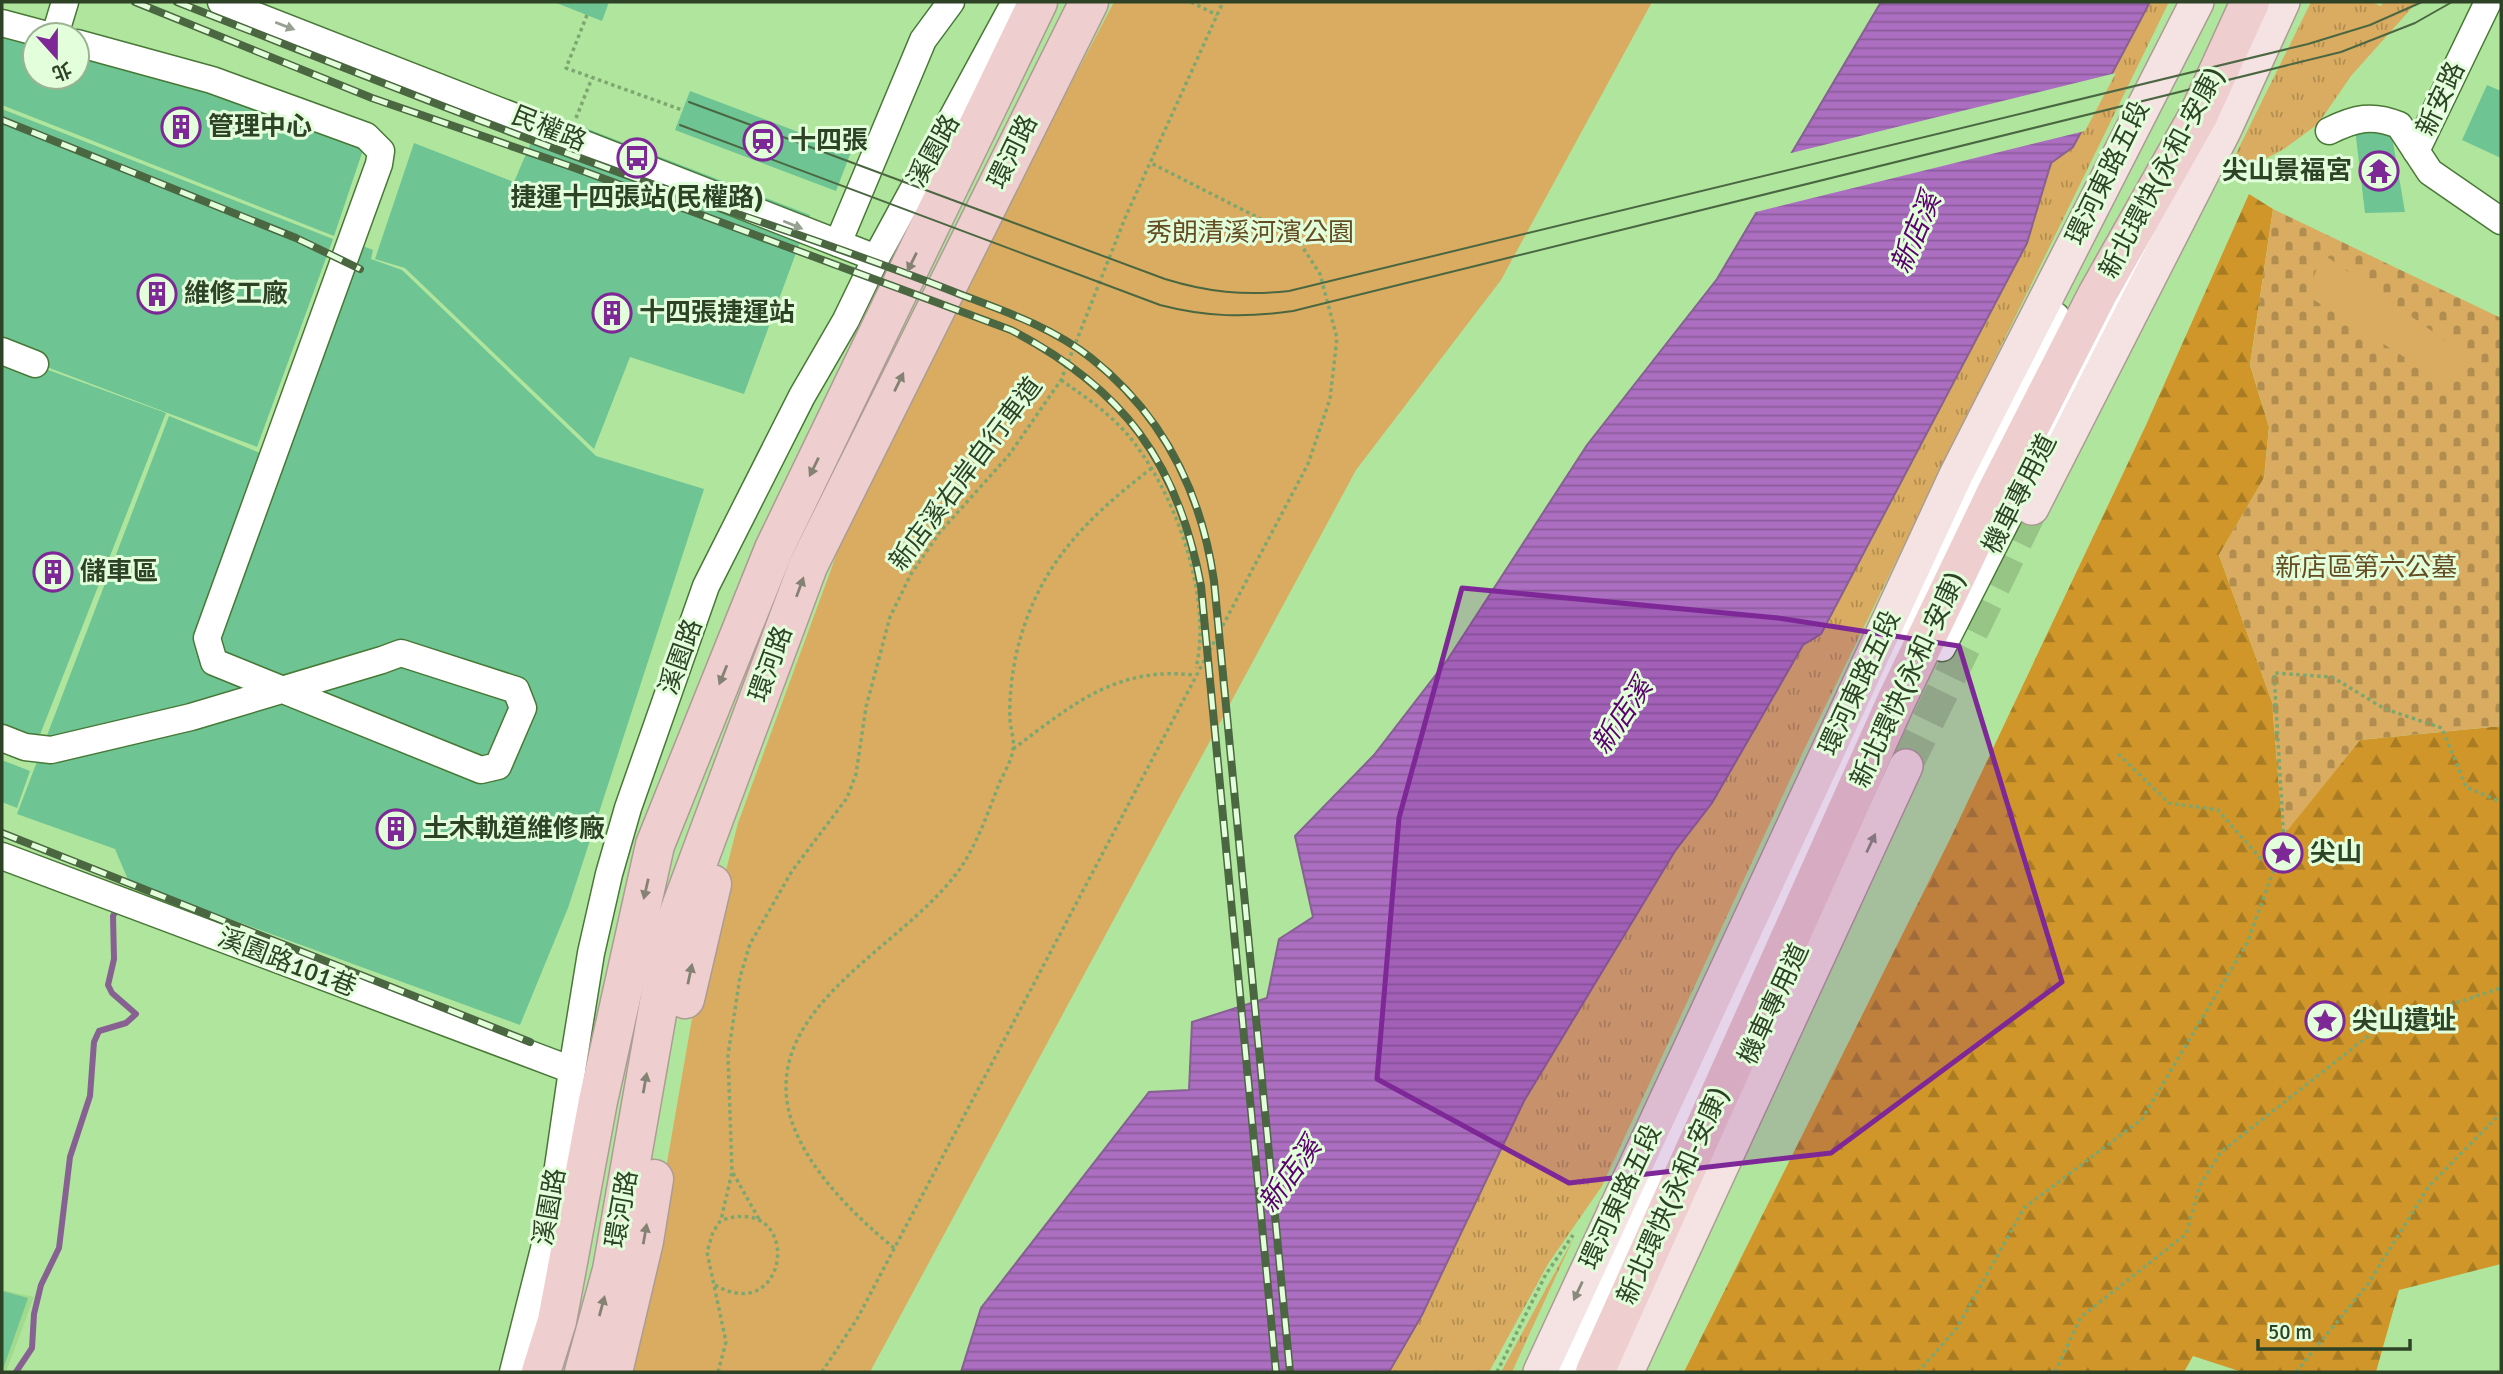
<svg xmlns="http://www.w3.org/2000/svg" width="2503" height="1374" viewBox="0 0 2503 1374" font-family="Signika,'Noto Sans TC',sans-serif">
<defs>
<pattern id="grass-tufts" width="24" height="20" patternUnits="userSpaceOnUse" patternTransform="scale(1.75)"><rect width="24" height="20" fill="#daac61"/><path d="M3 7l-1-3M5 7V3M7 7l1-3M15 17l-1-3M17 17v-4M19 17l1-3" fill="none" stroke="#b18e50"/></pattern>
<pattern id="forest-firs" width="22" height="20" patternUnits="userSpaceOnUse" patternTransform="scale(1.75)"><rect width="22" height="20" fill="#d09629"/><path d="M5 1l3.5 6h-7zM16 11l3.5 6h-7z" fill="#a97c23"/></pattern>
<pattern id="cemetery-stones" width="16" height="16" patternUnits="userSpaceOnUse" patternTransform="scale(1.75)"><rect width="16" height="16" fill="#daac61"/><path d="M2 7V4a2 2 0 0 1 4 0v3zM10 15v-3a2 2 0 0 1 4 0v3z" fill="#b18e50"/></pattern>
<pattern id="water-rules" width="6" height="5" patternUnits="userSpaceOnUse" patternTransform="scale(1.75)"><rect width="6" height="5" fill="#ac6ec0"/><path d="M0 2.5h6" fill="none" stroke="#8c5c9c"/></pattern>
</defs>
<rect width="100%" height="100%" fill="#b0e59e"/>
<path fill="#a1da8d" d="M2,1290L34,1297L6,1372H2Z"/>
<g fill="url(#grass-tufts)">
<path d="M2150,2H2169L1801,756L1602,1186L1548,1264L1489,1372H1389L1422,1315L1524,1101L1675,851L1712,803L1803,645L1821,634L2027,243L2051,163L2073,147Z"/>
<path d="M2311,2H2371L2381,6L2383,2H2417L2351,76L2318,124L2284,149L2222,182Z"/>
<path d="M1574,1237L1512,1372H1501Z"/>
</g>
<path fill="url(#forest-firs)" d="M2249,194L2273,209L2250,365L2269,427L2264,478L2219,555L2272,702L2283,835L2360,740L2501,726V1264L2399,1290L2376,1372H2242L2193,1356L2184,1372H1684L1951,837L2146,425Z"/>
<path fill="url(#cemetery-stones)" d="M2273,209L2501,318V726L2360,740L2283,836L2272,702L2219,555L2264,478L2269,427L2250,365Z"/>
<g fill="#daac61">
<path d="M1114,2H1652L1501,280L1356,470L870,1372H625L656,1226L699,978L738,823L869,466Z"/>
<path d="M2323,254L2467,356L2450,386L2306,295Z"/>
</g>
<path fill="url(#water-rules)" stroke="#866192" stroke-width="2" d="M1881,2H2150L2073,147L2051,163L2027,243L1821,634L1803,645L1712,803L1675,851L1524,1101L1422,1315L1389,1372H961L981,1308L1149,1092L1189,1090L1192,1022L1267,998L1279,939L1313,917L1295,836L1374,755L1448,659L1587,445L1717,279Z"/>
<path fill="#b0e59e" d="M2116,73L2085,131L1752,213L1787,154Z"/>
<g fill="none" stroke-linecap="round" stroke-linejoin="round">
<path stroke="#866192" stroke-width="6" d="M16,1372L32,1348L34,1314L41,1285L59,1248L70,1157L90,1096L94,1042L99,1031L126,1023L136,1014L112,993L108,985L114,959L113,916L118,907"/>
</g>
<g fill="#6ec493">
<path d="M554,2H609L602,21Z"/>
<path d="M2,33L35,42V77H77V54L203,89L363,150L334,236L2,105Z"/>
<path d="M2487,85L2501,91V158L2462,140Z"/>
<path d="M690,91L851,152L836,191L675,130Z"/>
<path d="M2,109L333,239L257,447L2,350Z"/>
<path d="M544,112L810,215L744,394L630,357L594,449L405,268L375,259L414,143L514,182Z"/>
<path d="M2390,125L2405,212L2365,213L2355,129Z"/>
<path d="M350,241L373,250L371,259L402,270L596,456L704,489L568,908L520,1025L129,882L115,849L17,814L169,416L265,455Z"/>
<path d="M2,353L166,413L36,745L2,732Z"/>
<path d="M2,760L30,771L17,808L2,802Z"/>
<path d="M2,1291L28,1298L2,1372Z"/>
</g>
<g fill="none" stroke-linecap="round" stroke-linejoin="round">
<path stroke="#96c586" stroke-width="33" stroke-dasharray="33 17" stroke-linecap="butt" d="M1906,766L2032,508"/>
<g stroke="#487836" stroke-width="29">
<g id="minor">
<path d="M221,2L876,258"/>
<path d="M2,23L47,35"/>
<path d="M55,35L65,2"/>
<path d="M2329,131C2355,118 2372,114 2399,125L2430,172L2501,221"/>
<path d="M2416,151L2488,2"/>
<path d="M838,243L923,40L951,2"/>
<path d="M2,351L35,364"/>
<path d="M1942,648L2151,236"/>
<path d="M2,738L25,747L51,750L191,717L382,660L401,653L516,690L523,708L498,766L481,770L214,662L207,638L379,164L381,151L366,136L212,80L77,43"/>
<path d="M2,856L572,1070"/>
<path d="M513,1372L549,1229L572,1070L591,953L609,874L628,808L706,586L802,396L846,320L876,258L1015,2"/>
<path d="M1565,1372L1793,866L2056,316"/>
</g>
</g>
<g stroke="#ab9d93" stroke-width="36">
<g id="major">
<path d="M2032,508L2225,129L2283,2"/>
<path d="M1540,1372L1956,475L2197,2"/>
<path d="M1627,1372L1906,766"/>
</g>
</g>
<g stroke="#ab9d93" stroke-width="41">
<g id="highway">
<path d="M685,999L712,884"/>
<path d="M541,1372L557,1321L598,1101L655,845L774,549L1038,2"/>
<path d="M584,1372L612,1270L671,934L808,566L1089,2"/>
<path d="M613,1372L644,1241L654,1179"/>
<path d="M1595,1372L1896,701L1995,495L2097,295L2198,116L2250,2"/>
</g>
</g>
<g stroke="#7ea770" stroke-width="3.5" stroke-dasharray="3.5 3.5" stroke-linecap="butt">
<path d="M1191,2L1217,15"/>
<path d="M587,15L566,68L682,110"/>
<path d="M576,118L592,78"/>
<path d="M1061,380C1084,396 1108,412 1127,434C1174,489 1213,596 1196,668"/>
<path d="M1013,749C1072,705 1116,666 1194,675"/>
<path d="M2118,754L2169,803L2218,810L2261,859L2284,843L2274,673L2332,677L2385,709L2442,728L2466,787L2501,802"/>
<path d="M733,1173L760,1221"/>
<path d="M894,1248C849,1211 785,1149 786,1086C787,991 918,937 965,861C980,836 989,810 999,784C1004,773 1012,760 1013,749C1015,740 1010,728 1010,718C1009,699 1012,674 1016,655C1036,568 1084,520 1152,468"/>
<path d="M715,1285C790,1328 804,1193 722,1220"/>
<path d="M718,1372L726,1342L707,1252L713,1232L721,1220L732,1172L728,1055L740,977L750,944L792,871L847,798L856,774L866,707L890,617L911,574L940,532L1009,455L1061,380L1125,218L1223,2"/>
<path d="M822,1372L857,1319L1308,464L1330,399L1337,338L1320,274L1296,237L1151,163"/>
<path d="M1497,1372L1546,1274L1573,1235"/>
<path d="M1918,1372L1957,1328L2024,1208L2142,1119L2247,943L2283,845"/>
<path d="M2055,1372L2081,1317L2186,1234L2200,1185L2221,1152L2377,1029L2501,988"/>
<path d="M2296,1372L2368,1284L2429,1186L2501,1113"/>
</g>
<use href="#minor" stroke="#fff" stroke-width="26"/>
<use href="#major" stroke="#f5e2e2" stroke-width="33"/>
<use href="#highway" stroke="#eecece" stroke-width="38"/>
<g stroke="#4b6741" stroke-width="2">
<path d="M689,102L1165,279C1207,292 1244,296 1289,291L2308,44L2370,25L2422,2"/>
<path d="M680,125L1160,305C1206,317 1246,318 1293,311L2341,52L2415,23L2452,2"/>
</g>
<g stroke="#4b6741" stroke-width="8">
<g id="rail">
<path d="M135,2L372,98L575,168L1011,330C1123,388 1178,462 1201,586L1276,1372"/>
<path d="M177,2C351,70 526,141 703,202C790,232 877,261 962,295C1007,312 1053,328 1091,358C1163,415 1201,491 1214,581L1290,1372"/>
<path d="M2,120L296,238L360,269"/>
<path d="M2,833L530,1042"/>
</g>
</g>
<use href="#rail" stroke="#e3feda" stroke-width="5" stroke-dasharray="16" stroke-linecap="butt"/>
</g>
<defs><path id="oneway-solid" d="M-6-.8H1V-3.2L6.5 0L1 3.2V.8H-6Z" transform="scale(1.75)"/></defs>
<g fill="#96a192">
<use href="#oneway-solid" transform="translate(285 26) rotate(21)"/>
<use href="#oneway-solid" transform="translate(793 225) rotate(22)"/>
</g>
<g fill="#848272">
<use href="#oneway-solid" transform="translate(912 262) rotate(116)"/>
<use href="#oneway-solid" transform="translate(899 382) rotate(-64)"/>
<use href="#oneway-solid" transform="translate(814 467) rotate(116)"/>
<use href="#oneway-solid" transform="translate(800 587) rotate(-70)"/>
<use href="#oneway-solid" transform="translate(723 675) rotate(112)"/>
<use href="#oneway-solid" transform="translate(646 889) rotate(103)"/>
<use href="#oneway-solid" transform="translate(690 974) rotate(-78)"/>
<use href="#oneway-solid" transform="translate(645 1083) rotate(-80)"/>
<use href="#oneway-solid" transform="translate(645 1234) rotate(-80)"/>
<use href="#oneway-solid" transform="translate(602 1306) rotate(-75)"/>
</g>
<g fill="#888b7b">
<use href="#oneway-solid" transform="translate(1871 843) rotate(-65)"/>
<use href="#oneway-solid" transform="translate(1578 1291) rotate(115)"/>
</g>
<path fill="#7e2897" fill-opacity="0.2" stroke="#7e2897" stroke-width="5" stroke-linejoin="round" d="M1462,588L1778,618L1959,646L2062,982L1831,1153L1569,1183L1377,1079L1399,818Z"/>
<defs>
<g id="building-ring" transform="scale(2.0125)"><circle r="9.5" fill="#e3feda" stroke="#7e2897" stroke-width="1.5"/><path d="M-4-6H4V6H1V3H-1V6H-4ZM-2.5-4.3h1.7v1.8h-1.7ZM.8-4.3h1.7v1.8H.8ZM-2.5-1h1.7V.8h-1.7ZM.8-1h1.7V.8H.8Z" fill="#7e2897"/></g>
<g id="station-ring" transform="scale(2.0125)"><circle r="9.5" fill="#e3feda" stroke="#7e2897" stroke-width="1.5"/><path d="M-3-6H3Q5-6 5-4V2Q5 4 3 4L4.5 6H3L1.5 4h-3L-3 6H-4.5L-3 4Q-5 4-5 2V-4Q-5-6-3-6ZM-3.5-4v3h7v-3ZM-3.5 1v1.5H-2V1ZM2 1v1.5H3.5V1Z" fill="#7e2897"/></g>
<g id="bus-ring" transform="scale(2.0125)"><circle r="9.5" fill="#e3feda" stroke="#7e2897" stroke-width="1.5"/><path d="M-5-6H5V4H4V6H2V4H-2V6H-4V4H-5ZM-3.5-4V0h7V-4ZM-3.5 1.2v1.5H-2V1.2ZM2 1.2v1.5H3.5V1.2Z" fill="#7e2897"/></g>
<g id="temple-ring" transform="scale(2.0125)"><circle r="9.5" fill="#e3feda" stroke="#7e2897" stroke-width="1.5"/><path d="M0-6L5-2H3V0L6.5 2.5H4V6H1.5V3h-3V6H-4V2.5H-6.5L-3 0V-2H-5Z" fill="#7e2897"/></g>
<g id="sight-ring" transform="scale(2.0125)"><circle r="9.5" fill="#e3feda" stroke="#7e2897" stroke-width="1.5"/><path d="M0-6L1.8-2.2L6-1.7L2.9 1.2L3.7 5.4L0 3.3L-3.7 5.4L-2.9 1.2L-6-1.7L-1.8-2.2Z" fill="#7e2897"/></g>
</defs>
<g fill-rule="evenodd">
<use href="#building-ring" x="181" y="127"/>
<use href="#station-ring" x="763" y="141"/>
<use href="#bus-ring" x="637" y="158"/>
<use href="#temple-ring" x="2379" y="171"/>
<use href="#building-ring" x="157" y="294"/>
<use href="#building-ring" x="612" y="313"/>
<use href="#building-ring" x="53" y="572"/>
<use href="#building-ring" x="396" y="829"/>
<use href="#sight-ring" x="2283" y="853"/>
<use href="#sight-ring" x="2325" y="1021"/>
</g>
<g text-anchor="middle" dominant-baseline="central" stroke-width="6" stroke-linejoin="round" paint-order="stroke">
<g font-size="26" fill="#2e4326" stroke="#e3feda">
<text transform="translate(2441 99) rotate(-65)">新安路</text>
<text transform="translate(549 129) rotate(22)">民權路</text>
<text transform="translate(934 151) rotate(-61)">溪園路</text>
<text transform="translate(1013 152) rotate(-64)">環河路</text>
<text transform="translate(2108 173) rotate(-64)">環河東路五段</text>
<text transform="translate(2162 173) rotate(-62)">新北環快(永和-安康)</text>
<text transform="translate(966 474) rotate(-53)">新店溪右岸自行車道</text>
<text transform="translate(2020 494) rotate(-63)">機車專用道</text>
<text transform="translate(681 657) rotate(-70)">溪園路</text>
<text transform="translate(771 664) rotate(-70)">環河路</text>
<text transform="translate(1908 680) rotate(-65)">新北環快(永和-安康)</text>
<text transform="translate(1860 683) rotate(-65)">環河東路五段</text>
<text transform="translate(287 963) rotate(21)">溪園路101巷</text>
<text transform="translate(1774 1004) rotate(-65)">機車專用道</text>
<text transform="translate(1673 1196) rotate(-66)">新北環快(永和-安康)</text>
<text transform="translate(1621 1197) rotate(-65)">環河東路五段</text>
<text transform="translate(550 1207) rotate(-80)">溪園路</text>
<text transform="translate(622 1209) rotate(-80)">環河路</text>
</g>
<g font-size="26" font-weight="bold" fill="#2e4326" stroke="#e3feda" text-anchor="start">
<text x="208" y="127">管理中心</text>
<text x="790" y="141">十四張</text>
<text x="2352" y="171" text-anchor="end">尖山景福宮</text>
<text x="637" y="198" text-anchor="middle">捷運十四張站(民權路)</text>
<text x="184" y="294">維修工廠</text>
<text x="639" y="313">十四張捷運站</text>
<text x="80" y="572">儲車區</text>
<text x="423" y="829">土木軌道維修廠</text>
<text x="2310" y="853">尖山</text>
<text x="2352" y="1021">尖山遺址</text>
</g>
<g font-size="26" fill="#654c23" stroke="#e3feda">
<text x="1250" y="233">秀朗清溪河濱公園</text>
<text x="2366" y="568">新店區第六公墓</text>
</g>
<g font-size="28" font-style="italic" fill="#59016e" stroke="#e3feda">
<text transform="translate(1916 233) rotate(-67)">新店溪</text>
<text transform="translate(1622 716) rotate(-56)">新店溪</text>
<text transform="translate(1290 1175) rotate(-54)">新店溪</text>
</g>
</g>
<rect width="2503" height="1374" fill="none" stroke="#2e4326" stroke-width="7"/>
<g transform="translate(56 56) rotate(159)"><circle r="33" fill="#e3feda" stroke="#9bb392" stroke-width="2"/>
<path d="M0-5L12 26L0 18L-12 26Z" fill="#7e2897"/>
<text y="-10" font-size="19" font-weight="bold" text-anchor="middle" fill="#2e4326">北</text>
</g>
<path d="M2258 1339v10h152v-10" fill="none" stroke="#2e4326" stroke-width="3.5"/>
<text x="2268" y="1339" font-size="21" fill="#2e4326" stroke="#e3feda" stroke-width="5" paint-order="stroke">50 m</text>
</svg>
